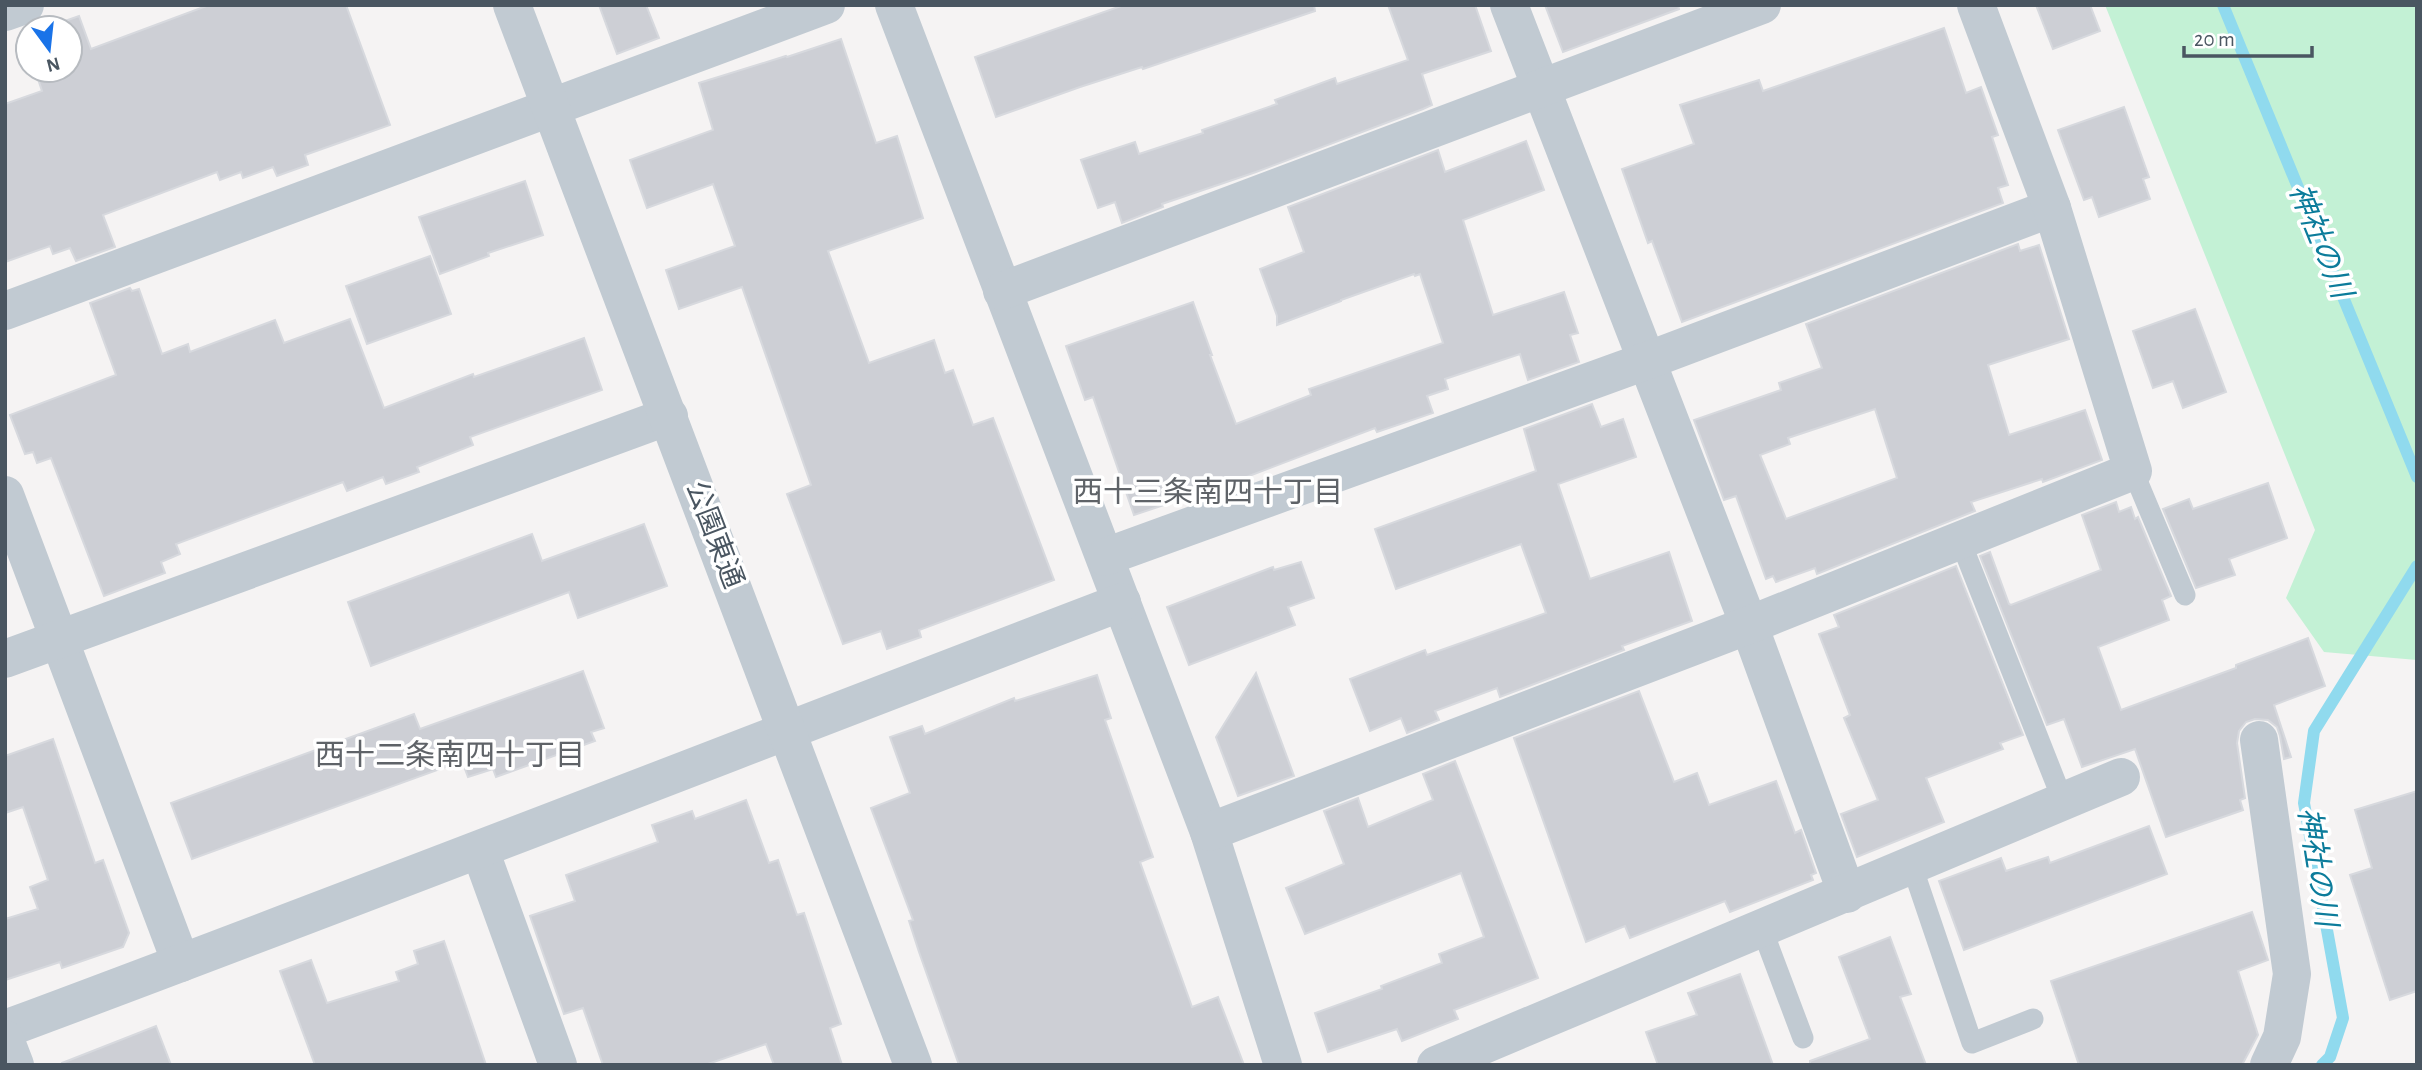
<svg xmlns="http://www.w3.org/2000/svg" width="2422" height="1070" viewBox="0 0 2422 1070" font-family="'Alegreya Sans','Noto Sans JP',sans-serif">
<rect width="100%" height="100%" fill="#f5f3f3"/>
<path fill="#c3f1d5" d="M2105,5H2417V660L2324,652L2286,598L2315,530Z"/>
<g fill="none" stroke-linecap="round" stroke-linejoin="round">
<g stroke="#90daee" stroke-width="12">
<path d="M2223,5L2417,477"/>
<path d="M2322,1065L2330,1057L2343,1018L2304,803L2314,731L2417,566"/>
</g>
</g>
<g fill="#cdcfd5" stroke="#d7d9de" stroke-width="2" fill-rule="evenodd">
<path d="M209,5H346L390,125L305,155L308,165L277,176L273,167L243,178L241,172L220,180L217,172L103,215L115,247L76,261L70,248L53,254L50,246L5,262V104L42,91L35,70H70V28H45L79,16L91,49Z"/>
<path d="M599,5H646L659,38L617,54Z"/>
<path d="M1124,5H1314L1315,11L1143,69L1142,67L1080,87L996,117L975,57Z"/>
<path d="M1388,5H1475L1491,51L1422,74L1432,105L1423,109L1256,172L1162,204L1163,207L1122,223L1115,202L1098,208L1081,160L1135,142L1139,154L1203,133L1202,130L1277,104L1275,100L1335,78L1337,84L1408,60Z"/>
<path d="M1545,5H1678L1679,9L1563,52Z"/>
<path d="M2036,5H2090L2100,31L2053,49Z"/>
<path d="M1944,28L1966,93L1981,87L1998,135L1992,137L2008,185L1998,188L2003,203L1682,322L1652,241L1648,243L1622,169L1694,144L1680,105L1759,80L1763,91Z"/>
<path d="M841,39L876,143L897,136L923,218L828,251L869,363L934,340L945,373L953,370L973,425L993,418L1054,580L919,630L921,637L887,649L881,631L843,644L787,494L811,485L742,287L679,309L666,270L735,246L713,184L647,208L630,160L713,130L699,83L786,56L787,57Z"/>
<path d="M2124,107L2149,177L2143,179L2150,199L2099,217L2092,197L2084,200L2058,130Z"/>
<path d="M1526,141L1544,190L1463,220L1493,315L1564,292L1578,333L1570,335L1579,362L1528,380L1520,354L1445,379L1448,389L1427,396L1433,413L1377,432L1375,428L1236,481L1134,515L1093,397L1085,400L1066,346L1193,302L1212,355H1210L1236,424L1311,395L1309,389L1443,343L1420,274L1415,276L1414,274L1341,300V301L1277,325V316L1260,269L1304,252L1288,207L1438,150L1445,172Z"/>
<path d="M525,181L543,235L488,253L489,256L440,274L419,217Z"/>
<path d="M2018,244L2020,251L2039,245L2069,339L1988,365L2009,435L2085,410L2102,460L2043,482L2042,479L1971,502L1975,511L1817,574L1815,568L1776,582L1773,576L1766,579L1736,496L1724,500L1694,420L1781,390L1779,383L1822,368L1806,324ZM1875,409L1897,478L1786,519L1760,455L1790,444L1788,438Z"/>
<path d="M430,256L451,314L367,344L346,286Z"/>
<path d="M130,288L132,291L139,289L162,354L188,344L190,352L275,320L284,343L350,319L384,408L473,374L474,377L584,338L602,390L470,437L473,445L417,467L419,472L386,484L383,477L347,491L343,482L176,544L180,554L161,562L165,573L104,596L51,458L37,463L33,452L25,454L10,415L116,375L90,303Z"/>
<path d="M2195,309L2226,392L2183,408L2173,381L2153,388L2133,331Z"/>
<path d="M1592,404L1601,427L1623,419L1636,457L1558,484L1590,579L1669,552L1692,621L1622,646L1624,650L1500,697L1497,688L1435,711L1439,720L1407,733L1401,718L1370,731L1350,679L1425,650L1427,655L1546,613L1521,544L1396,589L1375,529L1536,471L1524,429Z"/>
<path d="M2268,483L2287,538L2229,559L2235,575L2196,588L2163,509L2189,499L2193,509Z"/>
<path d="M2116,502L2119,512L2131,507L2135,519L2138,517L2171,596L2162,600L2169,620L2098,647L2121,710L2236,668V665L2308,638L2325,686L2274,705L2291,757L2284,759L2280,736L2277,727L2268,720L2255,719L2246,722L2239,731L2237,743L2245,798L2240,800L2243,810L2166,837L2135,749L2082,767L2064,719L2047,725L1980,556L1990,552L2009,604L2011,605L2101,570L2082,515Z"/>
<path d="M644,524L667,586L578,618L569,592L371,666L348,602L532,534L542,561Z"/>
<path d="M1301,562L1314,598L1288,607L1295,625L1189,665L1167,607L1273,567L1274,570Z"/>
<path d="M1956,566L2023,735L2000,743L2003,749L1926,778L1944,822L1857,857L1841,814L1878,800L1844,718L1850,715L1819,634L1839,627L1834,615Z"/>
<path d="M583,671L604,728L591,732L595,741L496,777L493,769L468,777L462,761L192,859L171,803L414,714L420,729Z"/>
<path d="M1256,673L1294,776L1238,796L1216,737Z"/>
<path d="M1097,675L1111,718L1105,720L1153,857L1140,862L1192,1007L1218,997L1244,1065H959L919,952L909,921L913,920L871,808L910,793L890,737L922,726L925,734L1014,698L1015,701Z"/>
<path d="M1639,691L1674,782L1697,773L1709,805L1776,781L1795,833L1801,830L1816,873L1811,875L1813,880L1730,912L1725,901L1630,938L1625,926L1586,942L1514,738Z"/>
<path d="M53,739L95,863L103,860L129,933L123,947L62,968L60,962L5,980V919L38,909L30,887L48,880L23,807L5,813V756Z"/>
<path d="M1455,761L1538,978L1454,1010L1458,1019L1402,1041L1397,1029L1328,1052L1315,1013L1382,989L1381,986L1442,963L1439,954L1484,937L1461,873L1305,934L1286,888L1344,864L1324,811L1358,798L1368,827L1433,800L1423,774Z"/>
<path d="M2417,791V991L2390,1000L2350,875L2372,868L2355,810Z"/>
<path d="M746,800L769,863L778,860L797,915L804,913L841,1024L830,1028L842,1065H774L766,1044L705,1065H603L583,1008L564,1014L530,916L575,901L566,875L658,842L652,825L692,811L695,819Z"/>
<path d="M2149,826L2167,874L1964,950L1939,881L2001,858L2006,871L2048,857L2050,863Z"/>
<path d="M2252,912L2268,960L2238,971L2258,1035L2242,1065H2079L2051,981Z"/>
<path d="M1890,937L1911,994L1900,997L1926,1065H1810V1061L1870,1039L1839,957Z"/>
<path d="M444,941L486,1065H315L280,971L311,960L327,1003L399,981L396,972L418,964L414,951Z"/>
<path d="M1740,974L1773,1065H1658L1646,1032L1697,1015L1688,993Z"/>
<path d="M156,1026L171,1065H62V1063Z"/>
</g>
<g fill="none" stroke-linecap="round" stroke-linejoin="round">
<g stroke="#c1cad2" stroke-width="21">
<path d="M2133,471L2185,595"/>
<path d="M1960,540L2063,801"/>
<path d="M1912,866L1972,1043L2033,1019"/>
<path d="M1762,929L1803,1038"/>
</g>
<g stroke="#c1cad2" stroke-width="38">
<path d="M894,5L1209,832L1283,1065"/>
<path d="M1509,5L1749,625L1847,894"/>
<path d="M5,12L25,5"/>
<path d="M1002,291L1762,5"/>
<path d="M5,311L826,5"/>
<path d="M5,495L181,963"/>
<path d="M1105,557L1646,361L2052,208"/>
<path d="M5,659L669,416"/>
<path d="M2259,740L2292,974L2282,1037L2269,1065"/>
<path d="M1209,832L1749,625L2133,471L2052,208L1976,5"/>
<path d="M480,850L558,1065"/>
<path d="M5,1029C379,890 750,744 1122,602"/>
<path d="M5,1039L15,1065"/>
<path d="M1436,1065L2121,777"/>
</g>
<path stroke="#c1cad2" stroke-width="38" d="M512,5L913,1065"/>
</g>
<g text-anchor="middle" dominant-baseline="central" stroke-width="7" stroke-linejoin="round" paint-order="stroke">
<g font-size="28" fill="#4a5661" stroke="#fff">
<text transform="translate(714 535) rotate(69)">公園東通</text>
</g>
<g font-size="30" font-style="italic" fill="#0c7c9b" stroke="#fff">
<text transform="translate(2320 241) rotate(68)">神社の川</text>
<text transform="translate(2317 867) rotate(81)">神社の川</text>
</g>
<g font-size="30" fill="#5f6368" stroke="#fff">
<text x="1208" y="493">西十三条南四十丁目</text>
<text x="450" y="756">西十二条南四十丁目</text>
</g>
</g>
<rect width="2422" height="1070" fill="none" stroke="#4a5661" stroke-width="14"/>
<g transform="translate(49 49) rotate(165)"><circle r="33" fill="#ffffff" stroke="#b7bbc0" stroke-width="2"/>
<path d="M0-5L12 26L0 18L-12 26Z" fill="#1a73e8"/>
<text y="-10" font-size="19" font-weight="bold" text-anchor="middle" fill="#4a5661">N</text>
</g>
<path d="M2184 46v10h128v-10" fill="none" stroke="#4a5661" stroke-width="3.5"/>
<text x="2194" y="46" font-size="21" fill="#4a5661" stroke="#ffffff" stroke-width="5" paint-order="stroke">20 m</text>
</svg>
